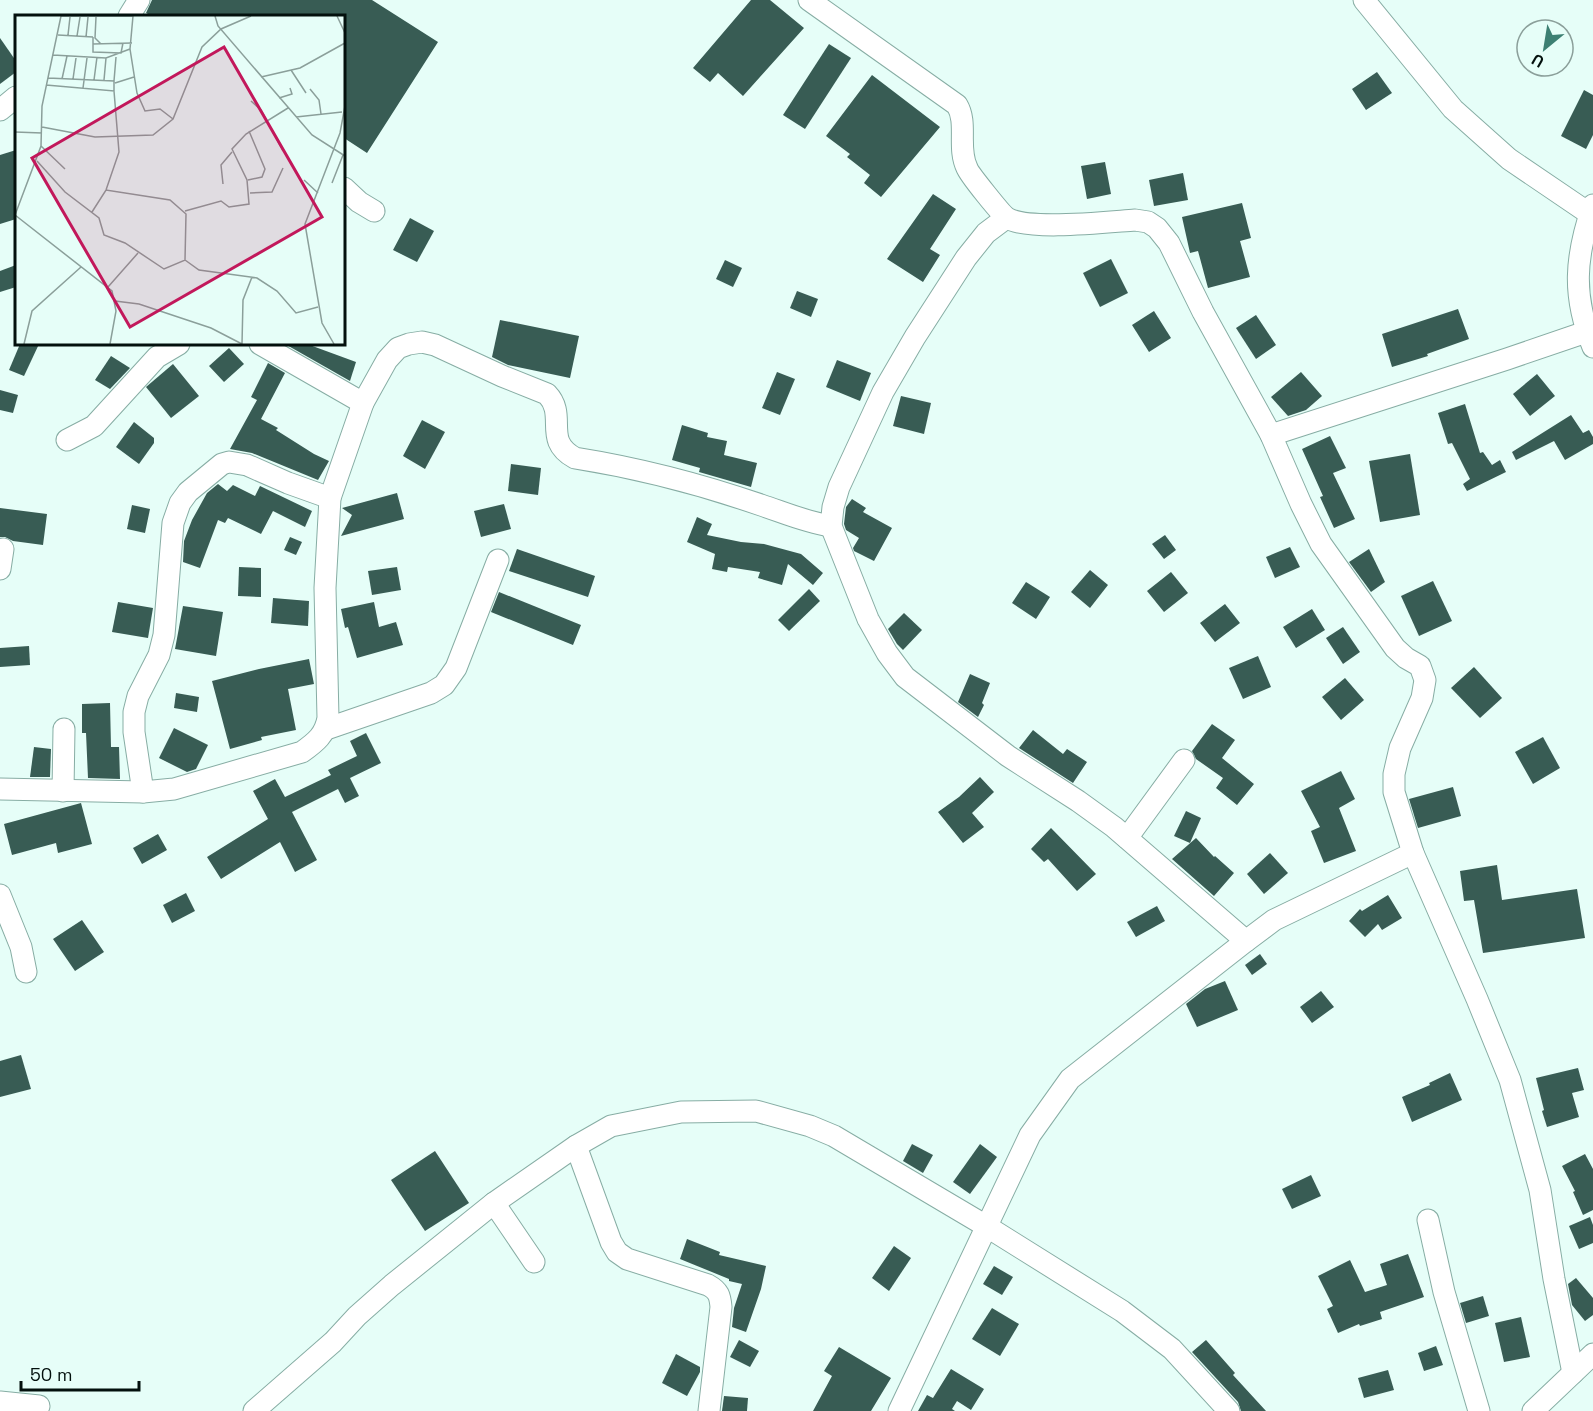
<svg xmlns="http://www.w3.org/2000/svg" width="1593" height="1411" viewBox="0 0 1593 1411" font-family="'Space Grotesk',sans-serif">
<rect width="100%" height="100%" fill="#e6fef8"/>
<g fill="#385c54">
<path d="M152,0H372L438,42L367,153L344,138V16H152L146,13Z"/>
<path d="M751,0H770L804,28L743,96L718,73L710,82L693,68Z"/>
<path d="M0,38L16,61V72L0,84Z"/>
<path d="M829,44L851,58L805,129L783,115Z"/>
<path d="M1377,72L1392,93L1366,110L1352,89Z"/>
<path d="M872,75L940,127L881,197L864,183L870,175L847,157L850,154L826,136Z"/>
<path d="M1584,90L1593,95V135L1586,149L1561,136Z"/>
<path d="M16,150V219L0,224V155Z"/>
<path d="M1105,162L1111,194L1087,199L1081,166Z"/>
<path d="M1183,173L1188,200L1154,206L1149,180Z"/>
<path d="M933,194L956,209L930,249L940,255L923,282L887,259Z"/>
<path d="M1242,203L1251,238L1240,241L1250,277L1208,288L1198,251L1190,253L1182,217Z"/>
<path d="M410,218L434,231L417,262L393,250Z"/>
<path d="M1111,259L1128,293L1100,307L1083,273Z"/>
<path d="M725,260L742,268L733,287L716,279Z"/>
<path d="M16,265V287L0,292V271Z"/>
<path d="M797,291L818,299L811,317L790,308Z"/>
<path d="M1458,309L1469,339L1427,354L1428,356L1392,367L1382,334Z"/>
<path d="M1154,311L1171,338L1149,352L1132,325Z"/>
<path d="M1256,315L1276,345L1256,359L1236,328Z"/>
<path d="M500,320L579,336L570,378L508,365L492,357Z"/>
<path d="M20,344H39L24,376L9,370Z"/>
<path d="M285,344H307L356,362L350,381Z"/>
<path d="M229,348L244,364L224,382L209,366Z"/>
<path d="M111,356L130,368L110,389L95,380Z"/>
<path d="M837,360L871,373L860,401L826,387Z"/>
<path d="M268,363L285,373L261,419L278,428L276,430L314,454L329,461L318,480L252,453L230,449L257,400L251,397Z"/>
<path d="M173,364L199,396L171,418L146,387Z"/>
<path d="M777,372L795,379L780,415L762,408Z"/>
<path d="M1301,372L1322,396L1306,410L1288,416L1271,397Z"/>
<path d="M1537,374L1555,396L1530,416L1513,394Z"/>
<path d="M0,390L18,395L13,413L0,410Z"/>
<path d="M901,396L931,403L924,434L893,426Z"/>
<path d="M1465,404L1480,453L1483,452L1492,465L1500,460L1506,472L1467,491L1463,484L1470,479L1452,443L1448,444L1438,413Z"/>
<path d="M1571,415L1583,433L1589,430L1593,437V444L1565,460L1554,441L1516,460L1512,452Z"/>
<path d="M422,420L445,432L425,469L403,456Z"/>
<path d="M134,422L154,438V443L139,464L116,447Z"/>
<path d="M682,425L708,433L707,437L727,441L724,455L757,463L751,487L699,472L700,468L672,460Z"/>
<path d="M1330,436L1346,468L1333,473L1355,519L1334,528L1320,497L1323,496L1302,449Z"/>
<path d="M1410,454L1420,515L1380,522L1369,461Z"/>
<path d="M511,464L541,468L538,495L508,491Z"/>
<path d="M218,484L227,491L233,485L255,496L260,486L312,511L305,527L273,511L261,534L228,518L225,523L218,520L200,568L183,562L184,541L192,520L207,493Z"/>
<path d="M397,493L404,519L341,536L352,515L342,508Z"/>
<path d="M852,499L866,508L863,512L892,528L874,561L854,551L853,548L859,538L846,530L844,524L846,507Z"/>
<path d="M504,504L511,529L481,537L474,511Z"/>
<path d="M132,505L150,509L145,533L127,529Z"/>
<path d="M0,508L47,514L43,545L13,541L5,537H0Z"/>
<path d="M697,517L712,524L707,535L741,542L764,544L801,554L823,573L813,585L788,564L782,585L758,578L760,572L728,567L727,572L712,569L715,554L687,542Z"/>
<path d="M1165,535L1176,550L1164,559L1152,544Z"/>
<path d="M290,537L302,542L296,555L284,550Z"/>
<path d="M1290,547L1300,567L1275,578L1266,557Z"/>
<path d="M517,549L595,576L588,597L509,571Z"/>
<path d="M1369,549L1385,582L1371,592L1349,562Z"/>
<path d="M239,567L261,568V597L238,596Z"/>
<path d="M397,567L401,590L372,595L368,571Z"/>
<path d="M1090,570L1108,585L1090,608L1071,592Z"/>
<path d="M1171,572L1188,593L1164,612L1147,591Z"/>
<path d="M1433,581L1452,621L1419,636L1401,596Z"/>
<path d="M1026,582L1050,597L1036,619L1012,603Z"/>
<path d="M809,589L820,601L789,631L778,620Z"/>
<path d="M499,592L581,625L573,645L491,612Z"/>
<path d="M273,598L309,601L308,626L271,623Z"/>
<path d="M118,602L153,608L148,638L112,632Z"/>
<path d="M374,602L379,627L396,622L403,645L357,658L348,627L345,628L341,609Z"/>
<path d="M1225,604L1240,623L1215,642L1200,623Z"/>
<path d="M183,606L223,612L216,656L175,649Z"/>
<path d="M1312,609L1325,630L1296,648L1283,627Z"/>
<path d="M904,613L922,630L903,650L897,644L888,629Z"/>
<path d="M1343,627L1360,652L1343,664L1326,638Z"/>
<path d="M29,646L30,665L0,667V648Z"/>
<path d="M1258,656L1271,687L1243,699L1229,668Z"/>
<path d="M309,659L314,684L288,689L296,730L261,737L262,740L230,749L212,681L259,669Z"/>
<path d="M1474,667L1502,698L1480,718L1451,688Z"/>
<path d="M970,674L990,683L982,703L984,705L978,717L958,702Z"/>
<path d="M1345,678L1364,700L1341,720L1322,697Z"/>
<path d="M176,693L199,697L197,712L174,708Z"/>
<path d="M110,703L111,747H119L120,779L88,778L86,733H82V704Z"/>
<path d="M1212,724L1235,740L1222,758L1254,784L1237,805L1216,788L1223,778L1196,759L1192,751Z"/>
<path d="M174,728L208,745L196,769L187,772L159,758Z"/>
<path d="M1033,730L1063,754L1067,749L1087,762L1073,783L1019,748Z"/>
<path d="M366,733L381,763L350,778L359,796L345,803L338,789L292,812L317,860L295,872L280,842L221,879L207,857L268,819L253,791L275,779L285,797L331,775L328,770L357,756L350,741Z"/>
<path d="M1543,737L1560,768L1533,784L1515,752Z"/>
<path d="M34,747L51,749L50,777H30Z"/>
<path d="M1341,771L1355,799L1339,808L1356,851L1324,863L1311,831L1320,827L1301,791Z"/>
<path d="M980,777L994,792L972,813L984,827L963,843L938,812L959,797Z"/>
<path d="M1453,787L1461,816L1418,828L1409,799Z"/>
<path d="M81,803L92,844L58,853L56,843L12,855L4,824Z"/>
<path d="M1186,811L1201,818L1190,843L1174,836Z"/>
<path d="M1051,828L1096,874L1077,891L1048,859L1044,862L1031,849Z"/>
<path d="M158,834L167,850L142,864L133,848Z"/>
<path d="M1196,838L1214,857L1215,856L1234,873L1214,896L1172,859Z"/>
<path d="M1270,853L1288,873L1264,894L1247,874Z"/>
<path d="M1497,865L1502,900L1577,889L1585,938L1483,953L1474,900L1464,901L1460,871Z"/>
<path d="M186,893L195,911L172,923L163,905Z"/>
<path d="M1388,895L1402,918L1382,930L1378,924L1365,937L1349,921L1360,909L1362,911Z"/>
<path d="M1157,906L1165,921L1136,937L1127,922Z"/>
<path d="M82,920L104,952L75,971L53,939Z"/>
<path d="M1260,954L1267,964L1252,975L1245,965Z"/>
<path d="M1225,981L1238,1010L1197,1027L1186,1004L1205,989Z"/>
<path d="M1321,991L1334,1007L1312,1023L1300,1007Z"/>
<path d="M21,1055L31,1089L0,1097V1061Z"/>
<path d="M1578,1068L1584,1090L1572,1093L1579,1117L1547,1127L1542,1111L1544,1110L1536,1078Z"/>
<path d="M1450,1073L1462,1100L1412,1122L1402,1097L1430,1085L1429,1083Z"/>
<path d="M912,1144L933,1155L923,1173L903,1161Z"/>
<path d="M980,1144L997,1157L970,1194L953,1182Z"/>
<path d="M435,1151L469,1203L425,1231L391,1180Z"/>
<path d="M1585,1154L1593,1169V1210L1583,1215L1573,1192L1575,1191L1562,1166Z"/>
<path d="M1311,1175L1321,1196L1292,1209L1282,1189Z"/>
<path d="M1590,1217L1593,1225V1243L1579,1249L1569,1226Z"/>
<path d="M687,1239L720,1252L719,1255L766,1266L761,1289L746,1332L732,1327L734,1308L742,1284L729,1281V1279L680,1259Z"/>
<path d="M894,1246L911,1258L889,1291L872,1278Z"/>
<path d="M1408,1254L1424,1297L1380,1312L1382,1319L1360,1326L1359,1324L1338,1333L1327,1309L1333,1306L1318,1276L1350,1260L1365,1292L1387,1285L1380,1264Z"/>
<path d="M994,1266L1013,1277L1002,1295L983,1284Z"/>
<path d="M1576,1278L1593,1298V1315L1585,1321L1572,1305L1568,1284Z"/>
<path d="M1483,1296L1489,1316L1466,1323L1460,1303Z"/>
<path d="M992,1308L1019,1324L1000,1356L972,1339Z"/>
<path d="M1521,1317L1530,1357L1504,1362L1495,1323Z"/>
<path d="M739,1340L759,1351L750,1367L730,1357Z"/>
<path d="M1206,1340L1235,1373L1233,1375L1266,1411H1241L1238,1402L1192,1352Z"/>
<path d="M1436,1346L1443,1365L1424,1371L1418,1353Z"/>
<path d="M839,1347L891,1378L871,1411H813L832,1376L824,1371Z"/>
<path d="M676,1354L700,1367V1372L687,1396L662,1383Z"/>
<path d="M951,1369L984,1389L971,1410L957,1401L952,1409L955,1411H918L927,1395L933,1398Z"/>
<path d="M1388,1370L1394,1390L1364,1398L1358,1378Z"/>
<path d="M724,1396L748,1398L747,1411H722Z"/>
</g>
<g fill="none" stroke-linecap="round" stroke-linejoin="round">
<g stroke="#87ada4" stroke-width="23">
<g id="minor">
<path d="M809,0L957,105C968,123 957,148 967,168C969,174 1002,215 1007,218C1028,231 1107,222 1135,220L1148,222L1157,228L1169,243L1203,312L1271,435L1301,504L1321,544L1395,648L1406,658L1420,666L1425,680L1422,698L1400,748L1394,774V792L1413,853L1477,999L1510,1080L1540,1190L1554,1279L1573,1373"/>
<path d="M1364,0L1453,109L1509,159L1590,214"/>
<path d="M129,16L139,0"/>
<path d="M0,110L16,97"/>
<path d="M344,188L359,202L374,211"/>
<path d="M1593,205C1575,257 1572,296 1593,347"/>
<path d="M1006,218L986,233L966,258L915,337L883,392L839,487L833,507L831,526L868,619L887,653L905,677L1008,756L1078,801L1114,827L1246,941L1274,920L1413,853"/>
<path d="M260,344L363,403"/>
<path d="M1271,435L1507,359L1586,332"/>
<path d="M67,440L94,426L157,357L179,344"/>
<path d="M0,569L3,549"/>
<path d="M326,729L431,693L444,685L456,668L498,560"/>
<path d="M0,789L143,792L174,789L302,752C316,742 325,735 328,718L325,588L330,498L363,403L387,360L398,348L409,344L422,342L435,345L502,376L547,394C568,416 542,440 575,458C638,468 700,484 761,505C785,513 805,522 831,526"/>
<path d="M63,791L64,729"/>
<path d="M143,792L134,732V712L138,696L159,655L164,635L173,523L180,503L188,492L222,464L229,462L247,465L288,483L330,498"/>
<path d="M1127,838L1184,760"/>
<path d="M0,895L21,947L26,972"/>
<path d="M576,1146L611,1242L617,1252L627,1259L708,1285C719,1291 720,1296 721,1307L709,1411"/>
<path d="M494,1203L534,1262"/>
<path d="M1428,1220L1444,1292L1479,1411"/>
<path d="M0,1402L39,1406"/>
<path d="M254,1411L333,1342L357,1316L392,1285L494,1203L576,1146L611,1126L681,1112L756,1111L810,1126L834,1136L986,1226L1122,1311L1172,1349L1229,1411"/>
<path d="M899,1411L1030,1135L1070,1079L1246,941"/>
<path d="M1533,1411L1593,1354"/>
</g>
</g>
<use href="#minor" stroke="#fff" stroke-width="21"/>
</g>
<g transform="translate(15 15)">
<rect width="330" height="330" fill="#e6fef8"/>
<path fill="none" stroke="#8b9f9a" stroke-width="1.5" d="M46,1H118M118,1L115,34L122,78L130,96L145,94L158,104M200,1L203,11L297,120L330,141M322,1L330,18M81,2L80,23L86,29M43,20L78,22M53,20L55,2M62,21L65,2M71,22L73,2M78,22V29L117,28M78,29V37L106,38L108,28M38,40L91,43L115,34M276,55L291,78M246,62L285,53L330,28M47,64L52,41M58,64L61,43M79,65L82,42M89,65L91,43M99,66L101,42M100,68L119,62M31,70L99,76V66L33,63M68,73L72,43M295,74L304,85L306,99M264,83L277,79L275,73M236,86L246,95L268,136M281,102L327,97M27,112L80,122L138,120L158,104L187,32L206,14L236,1M0,117L27,118M26,131L50,154M22,146L50,177L84,203L89,220L110,228L149,254L170,245L184,255L242,263L262,276L281,298L303,292M233,165L247,162L250,154L234,116M289,165L303,178M317,168L328,140M208,169L206,150L217,137M91,175L104,137L99,76M235,178L257,177L268,153M170,196L206,186L214,192L234,189L232,165L217,134L231,119L273,93M77,197L91,175L155,185L171,199L170,245M0,200L26,131L27,91L46,1M0,200L97,276L101,296L95,329M93,272L123,238M100,286L124,289L196,313L227,329M9,329L17,296L66,252M227,329L228,285L237,262M319,329L307,308L290,209L325,118L330,91"/>
<path fill="#c2185b" fill-opacity="0.15" stroke="#c2185b" stroke-width="3" d="M209,32L307,202L115,312L17,143Z"/>
<rect width="330" height="330" fill="none" stroke="#03100d" stroke-width="3"/>
</g>
<g transform="translate(1545 48) rotate(210)"><circle r="28" fill="#e6fef8" stroke="#8b9f9a" stroke-width="1.5"/>
<path d="M0-4.5L10 22L0 15L-10 22Z" fill="#3d8073"/>
<text y="-9" font-size="16" font-weight="bold" text-anchor="middle" fill="#03100d">U</text>
</g>
<path d="M21 1381v9h118v-9" fill="none" stroke="#03100d" stroke-width="3"/>
<text x="30" y="1381" font-size="18" fill="#03100d" stroke="#e6fef8" stroke-width="4.5" paint-order="stroke">50 m</text>
</svg>
